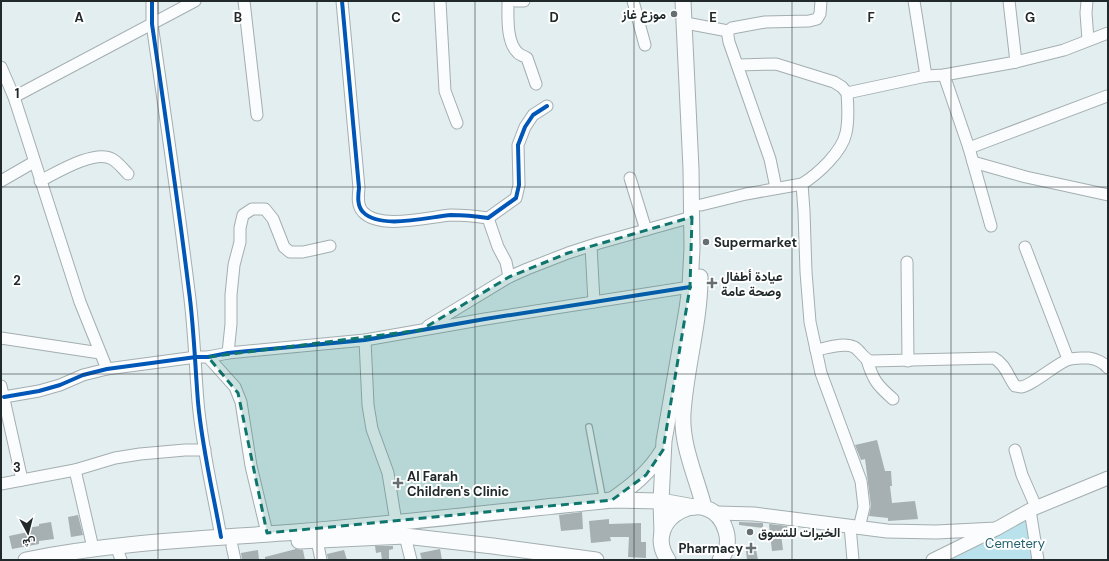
<svg xmlns="http://www.w3.org/2000/svg" width="1109" height="561" viewBox="0 0 1109 561" font-family="'DM Sans',Vazirmatn,sans-serif">
<rect width="100%" height="100%" fill="#e2eef0"/>
<path fill="#bae2ec" d="M1029,516L1036,560H941Z"/>
<g fill="#a6afb1">
<path d="M877,440L885,471H891L892,486H890L892,503L915,501L918,519L888,521V518L869,516L871,506L865,459L861,460L855,445Z"/>
<path d="M582,512L583,529L561,531L559,515Z"/>
<path d="M78,515L83,535L71,537L68,517Z"/>
<path d="M609,519V524L641,523V542H646V558L628,557L629,537H610L611,541L591,543L589,521Z"/>
<path d="M51,522L54,539L39,541V544L12,549L9,536L28,532L27,528L39,526V524Z"/>
<path d="M739,522L763,523V528L739,525Z"/>
<path d="M769,524L787,526L788,533L781,534L783,550L772,551Z"/>
<path d="M375,546H393V549L389,550V560H382L381,552L376,553Z"/>
<path d="M296,549L303,550L305,560H265V557Z"/>
<path d="M440,549L442,560H422L420,553Z"/>
<path d="M756,549L758,560H747L746,551Z"/>
<path d="M258,550L259,560H242L241,553Z"/>
<path d="M344,550L347,560H328L327,554Z"/>
</g>
<g fill="none" stroke-linecap="round" stroke-linejoin="round">
<g stroke="#a4aeb0" stroke-width="8">
<path id="service" d="M589,427L603,501"/>
</g>
<g stroke="#a4aeb0" stroke-width="13">
<g id="minor">
<path d="M152,1V24C165,113 178,201 189,291C194,328 195,365 198,402C202,448 213,492 221,537"/>
<path d="M244,1L257,115"/>
<path d="M342,1L359,188C358,196 357,206 363,212C380,230 428,217 451,215C463,215 475,216 488,218L516,198L519,185L518,145L525,127L533,115L547,106"/>
<path d="M440,1L445,91L457,123"/>
<path d="M508,1C508,16 506,42 518,53C520,55 524,56 527,58L536,84"/>
<path d="M516,1H524"/>
<path d="M633,1L645,45"/>
<path d="M914,1L926,76"/>
<path d="M1009,1L1016,62"/>
<path d="M1087,1L1086,13L1088,40"/>
<path d="M691,24L728,31"/>
<path d="M1,67L14,97L80,302L107,369"/>
<path d="M944,75L969,148L991,226"/>
<path d="M847,93L926,76L944,75L1016,62L1064,50L1108,33"/>
<path d="M14,97L195,1"/>
<path d="M969,148L1107,96"/>
<path d="M973,162L1026,177L1108,195"/>
<path d="M630,178L646,230"/>
<path d="M1,181L34,162"/>
<path d="M40,181C56,173 95,149 112,159C118,162 123,169 128,174"/>
<path d="M802,184L804,211L806,272L810,322L821,373L861,481L864,507L859,528"/>
<path d="M776,188L770,159L729,42L728,36V31L732,28L765,22L809,21L817,19L820,14L821,1"/>
<path d="M701,205L746,194L802,184C818,174 842,152 846,133C849,120 848,106 847,93L842,87L834,82L776,64L738,65"/>
<path d="M488,218L498,247L506,262L509,277"/>
<path d="M591,246L594,302"/>
<path d="M1025,247L1068,359"/>
<path d="M907,262L908,361"/>
<path d="M428,326L509,277L527,269L568,253L599,243L692,217"/>
<path d="M1,338L100,353"/>
<path d="M365,340L368,405L372,429L388,473L396,522"/>
<path d="M816,350C827,348 844,342 854,347C861,351 863,359 871,361L994,358C1005,364 1008,376 1015,386C1017,386 1019,387 1021,387C1031,386 1055,365 1067,360C1074,357 1082,358 1089,358C1096,359 1104,363 1108,368"/>
<path d="M228,353L231,324V295L234,265L240,242V228L243,215L252,209H265L273,219L284,247L290,252H303L330,246"/>
<path d="M208,357L235,387L241,402L251,466L267,533"/>
<path d="M867,360C873,380 877,385 893,399"/>
<path d="M1,386L22,480"/>
<path d="M4,397L39,391L60,385L83,375L107,369L196,357H208L228,353L365,340L485,319L690,287"/>
<path d="M1015,450L1022,475L1036,507"/>
<path d="M75,470L93,548"/>
<path d="M1,484L75,470L115,458L140,454L185,450H205"/>
<path d="M1030,510L1038,560"/>
<path d="M850,526L853,560"/>
<path d="M405,536L411,560"/>
<path d="M317,540L321,560"/>
<path d="M232,546L235,560"/>
<path d="M119,554L121,560"/>
</g>
</g>
<g stroke="#a4aeb0" stroke-width="15">
<g id="tertiary">
<path d="M717,513L754,514L887,531L936,532L996,529"/>
<path d="M933,560L996,529L1030,510L1108,478"/>
</g>
</g>
<g stroke="#a4aeb0" stroke-width="17">
<g id="secondary">
<path d="M700,277C700,323 686,367 683,413C681,445 696,476 704,507"/>
<path d="M612,500C632,486 650,472 663,450"/>
<path d="M662,534L661,501L664,441L687,309L690,287L692,248L691,169L683,1"/>
<path d="M299,541L405,536L493,546L596,560"/>
<path d="M26,560C115,542 206,539 296,532C401,523 507,511 612,500L661,501L694,507"/>
<path d="M668,560C639,518 711,481 726,531C729,541 727,552 720,560"/>
</g>
</g>
<use href="#service" stroke="#fbfcfd" stroke-width="5.5"/>
<use href="#minor" stroke="#fbfcfd" stroke-width="11"/>
<use href="#tertiary" stroke="#fbfcfd" stroke-width="13"/>
<use href="#secondary" stroke="#fbfcfd" stroke-width="15"/>
<g stroke="#fff" stroke-width="6">
<g id="cycleway">
<path d="M152,1V24C165,113 178,201 189,291C194,328 195,365 198,402C202,448 213,492 221,537"/>
<path d="M342,1L359,188C358,196 357,206 363,212C380,230 428,217 451,215C463,215 475,216 488,218L516,198L519,185L518,145L525,127L533,115L547,106"/>
<path d="M4,397L39,391L60,385L83,375L107,369L196,357H208L228,353L365,340L485,319L690,287"/>
</g>
</g>
<use href="#cycleway" stroke="#0057b8" stroke-width="4"/>
</g>
<path fill="#0f766e" fill-opacity="0.2" stroke="#0f766e" stroke-width="3" stroke-dasharray="8 5" stroke-linejoin="round" d="M692,217L690,287L663,450L646,475L612,500L267,533L238,393L208,357L421,330L509,277L568,253Z"/>
<path fill="none" stroke="#21292b" stroke-width="1" stroke-opacity="0.55" d="M158,1V560M317,1V560M475,1V560M634,1V560M792,1V560M951,1V560M1,187H1108M1,374H1108"/>
<g fill="#656e70" stroke="#fff" stroke-width="1.5">
<circle cx="674" cy="14" r="4"/>
<circle cx="706" cy="242" r="4"/>
<path d="M710 277h4v4h4v4h-4v4h-4v-4h-4v-4h4z"/>
<path d="M396 477h4v4h4v4h-4v4h-4v-4h-4v-4h4z"/>
<circle cx="750" cy="532" r="4"/>
<path d="M749 542h4v4h4v4h-4v4h-4v-4h-4v-4h4z"/>
</g>
<g text-anchor="middle" dominant-baseline="central" stroke-width="4" stroke-linejoin="round" paint-order="stroke">
<g font-size="13" font-weight="bold" fill="#21292b" stroke="#fff" text-anchor="start">
<text x="666" y="14" text-anchor="end">موزع غاز</text>
<text x="714" y="242">Supermarket</text>
<text x="721" y="276">عيادة أطفال<tspan x="721" dy="15">وصحة عامة</tspan></text>
<text x="407" y="476">Al Farah<tspan x="407" dy="15">Children's Clinic</tspan></text>
<text x="758" y="532">الخيرات للتسوق</text>
<text x="743" y="548" text-anchor="end">Pharmacy</text>
</g>
<g font-size="13" fill="#21606d" stroke="#fff">
<text x="1015" y="543">Cemetery</text>
</g>
</g>
<g font-size="13" text-anchor="middle" font-weight="bold" fill="#21292b" stroke="#fff" stroke-width="4" stroke-linejoin="round" paint-order="stroke">
<text x="79" y="22">A</text>
<text x="238" y="22">B</text>
<text x="396" y="22">C</text>
<text x="554" y="22">D</text>
<text x="713" y="22">E</text>
<text x="871" y="22">F</text>
<text x="1030" y="22">G</text>
<text x="17" y="98">1</text>
<text x="17" y="285">2</text>
<text x="17" y="472">3</text>
</g>
<rect width="1109" height="561" fill="none" stroke="#21292b" stroke-width="4"/>
<g transform="translate(28 533) rotate(173)" stroke="#ffffff" stroke-width="3" paint-order="stroke">
<path d="M0-3L7 15L0 10L-7 15Z" fill="#21292b"/>
<text y="-6" font-size="11" font-weight="bold" text-anchor="middle" fill="#21292b">ش</text>
</g>
</svg>
